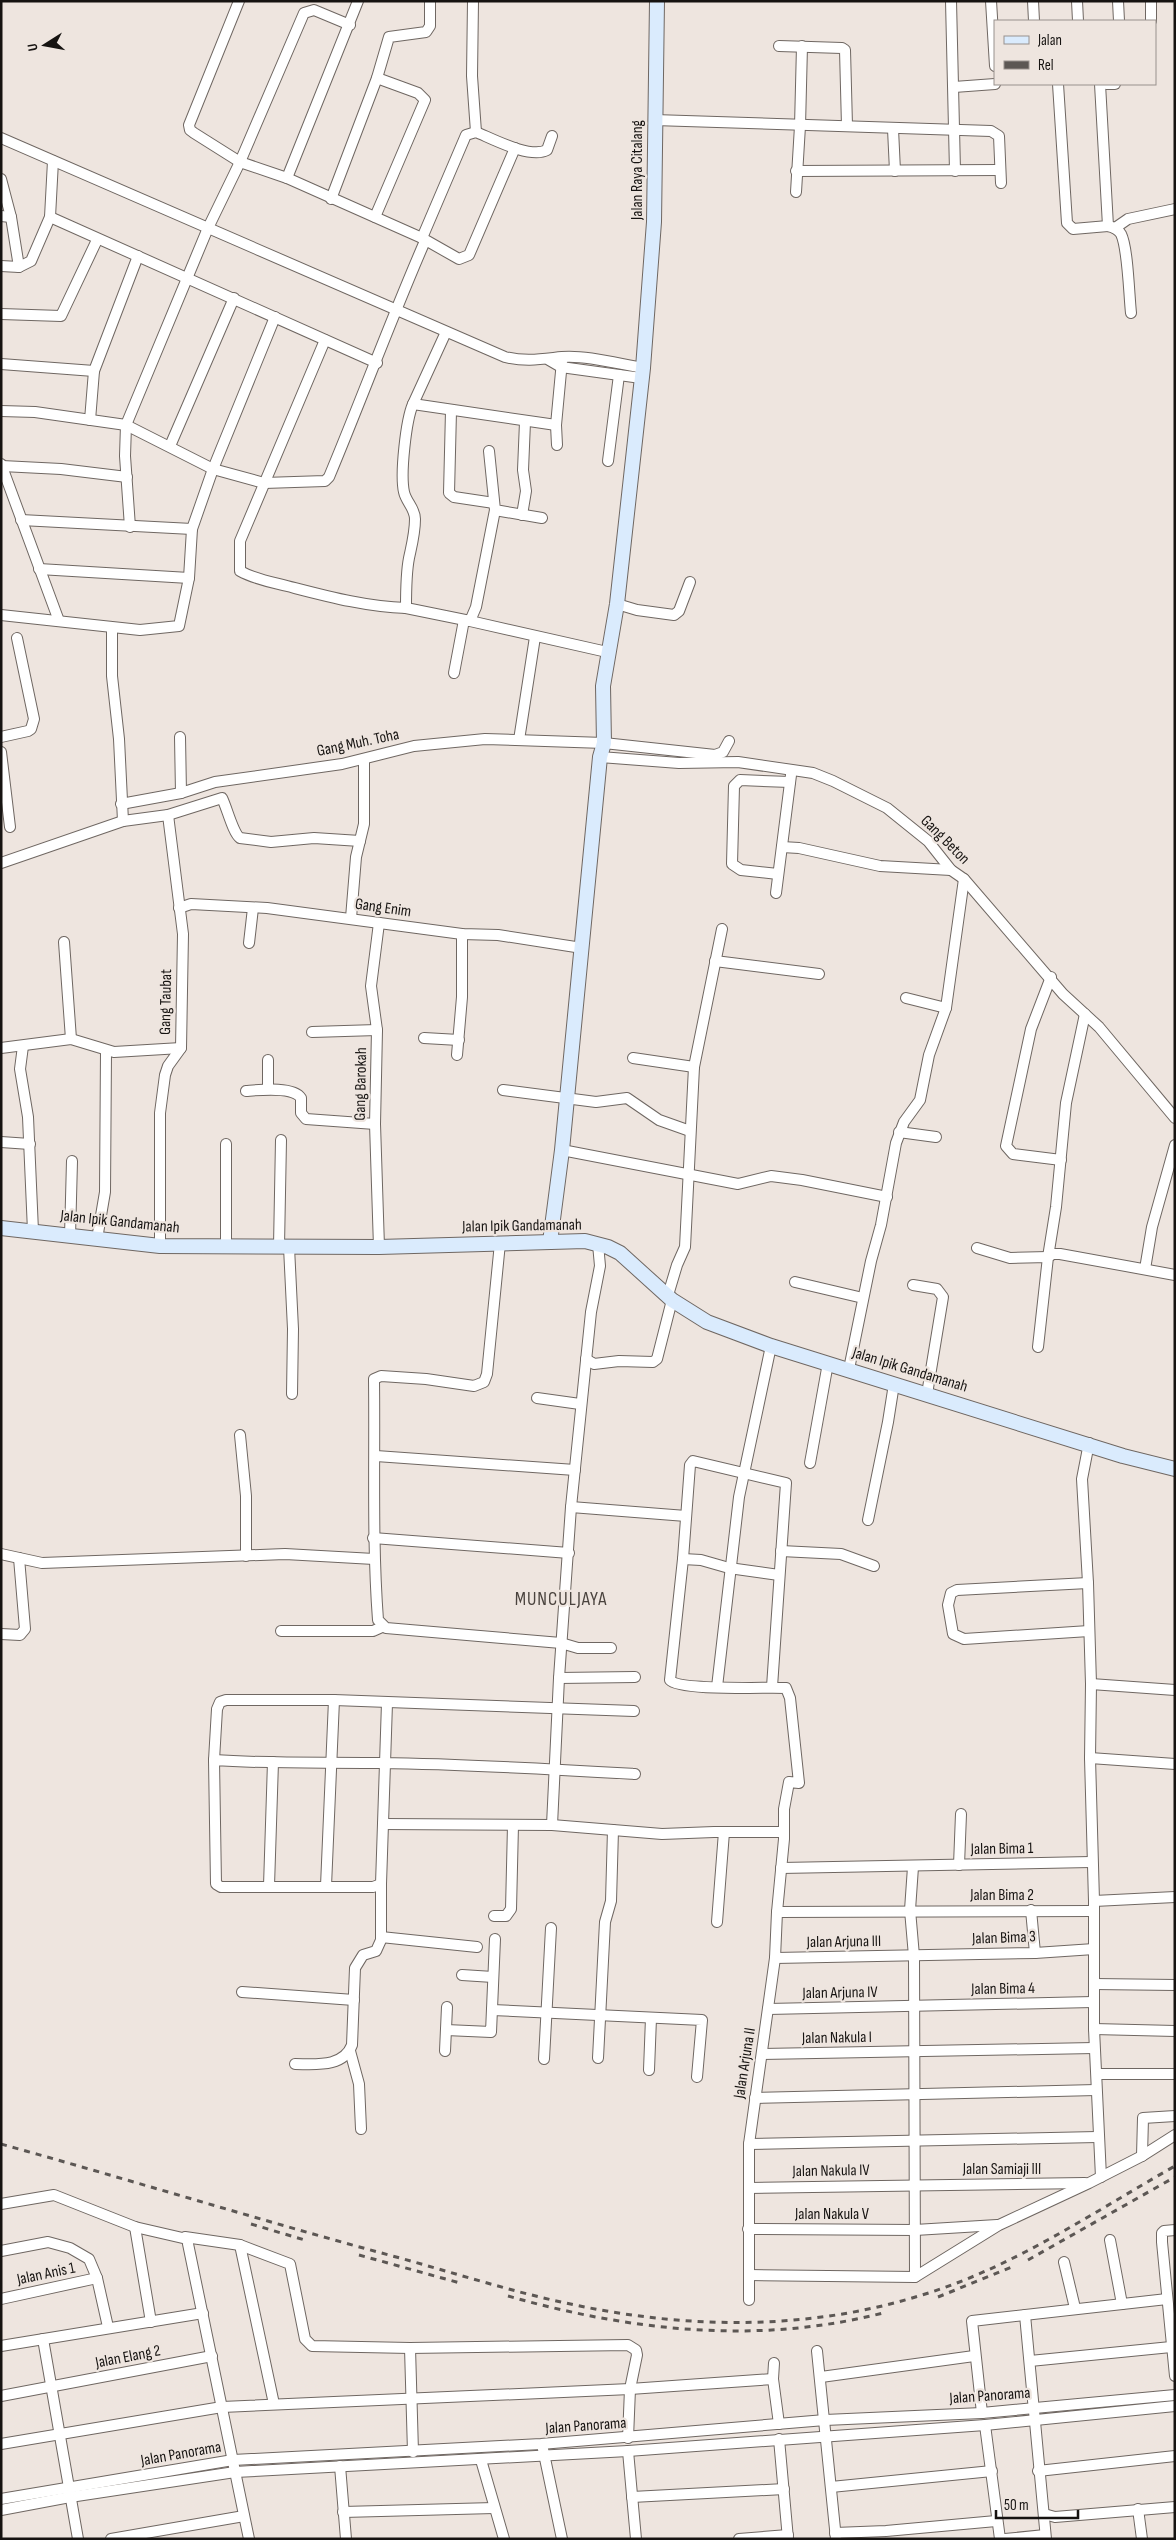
<svg xmlns="http://www.w3.org/2000/svg" width="1176" height="2540" viewBox="0 0 1176 2540" font-family="'Sofia Sans Condensed',sans-serif">
<rect width="100%" height="100%" fill="#eee5df"/>
<g fill="none" stroke-linecap="round" stroke-linejoin="round">
<g stroke="#6f6762" stroke-width="12">
<g id="street">
<path d="M239,1L189,125L190,130L194,133L240,162L287,178L422,238L459,259L469,255L515,148"/>
<path d="M473,1L472,76L476,132"/>
<path d="M951,1L955,171"/>
<path d="M991,1L995,66"/>
<path d="M1033,1L1034,21"/>
<path d="M1077,1L1078,21"/>
<path d="M1118,1L1119,21"/>
<path d="M1151,1V21"/>
<path d="M779,46L842,48L845,50L847,126"/>
<path d="M1058,84L1067,223L1073,229L1108,226L1100,84"/>
<path d="M1106,84H1115"/>
<path d="M954,87L995,84"/>
<path d="M654,120L991,131L999,136L1001,183"/>
<path d="M893,129L895,171"/>
<path d="M1,138L505,357C526,362 542,359 562,357C586,355 619,364 643,368"/>
<path d="M796,171L1000,170"/>
<path d="M287,178L358,1"/>
<path d="M1,179L11,217L19,267"/>
<path d="M796,192L800,126L802,46"/>
<path d="M331,199L377,78L389,37L426,32L430,26V1"/>
<path d="M1,216L11,217"/>
<path d="M50,217L377,363"/>
<path d="M375,217L425,100L418,93L377,78"/>
<path d="M1108,226C1113,227 1118,229 1121,234C1128,248 1129,295 1131,313"/>
<path d="M1115,228L1128,219L1175,209"/>
<path d="M422,238L466,135L476,132C493,139 530,159 547,150L552,136"/>
<path d="M1,266L19,267L31,261L50,217L53,161"/>
<path d="M1,314L61,316L97,240"/>
<path d="M446,332L413,404L556,425"/>
<path d="M325,340L240,541V571C254,579 271,582 287,586C326,596 366,607 406,608"/>
<path d="M549,360L561,367L641,378"/>
<path d="M1,364L94,371L138,256"/>
<path d="M413,404C406,420 400,474 404,492C406,502 415,508 415,519C415,533 412,544 409,558C406,573 406,591 406,608L470,621L476,607L495,510"/>
<path d="M1,411L35,412L126,425L213,469L264,483L325,481L329,477C362,398 391,319 425,241"/>
<path d="M451,411L449,493L454,497L494,503"/>
<path d="M90,420L94,371"/>
<path d="M557,445L556,425L562,361"/>
<path d="M170,446L234,298"/>
<path d="M489,451L495,510L542,518"/>
<path d="M608,461L619,375"/>
<path d="M1,464L59,621"/>
<path d="M2,466L61,469L127,477"/>
<path d="M522,515L526,491L523,470L525,422"/>
<path d="M21,520L192,529"/>
<path d="M130,527L125,456L126,425L208,228L240,162L304,13L314,10L350,25"/>
<path d="M39,569L189,578"/>
<path d="M617,604L637,610L674,615L679,611L690,582"/>
<path d="M1,615L140,630L179,626L189,578L192,529L213,469L275,317"/>
<path d="M470,621L607,652"/>
<path d="M112,628V676L119,739L123,821"/>
<path d="M454,673L464,620"/>
<path d="M1,737L28,731L31,729L34,719L17,638"/>
<path d="M180,737L181,793"/>
<path d="M519,740L535,637"/>
<path d="M1,752L10,827"/>
<path d="M600,757L679,763L738,762L813,773L833,781L887,808L928,841L951,870L964,879L1063,994L1099,1027L1175,1118"/>
<path d="M121,804L181,793L215,782L342,764L414,746L485,739L604,743L715,755L723,752L729,741"/>
<path d="M782,847L799,848L880,866L951,870"/>
<path d="M1,863L123,821L168,815L222,798C227,808 233,833 240,838L271,842L314,838L360,841"/>
<path d="M778,874L741,870L732,864L734,786L740,780L790,782"/>
<path d="M776,893L791,775"/>
<path d="M179,908L191,904L267,908L462,934L498,935L582,948"/>
<path d="M351,918L356,857L364,824V759"/>
<path d="M64,942L71,1039"/>
<path d="M249,943L253,908"/>
<path d="M715,961L819,974"/>
<path d="M1051,977L1031,1029L1006,1146L1013,1154L1061,1160"/>
<path d="M906,998L946,1008"/>
<path d="M1085,1014L1066,1103L1056,1207L1048,1257L1053,1254H1060L1175,1275"/>
<path d="M312,1032L377,1030"/>
<path d="M424,1038L459,1040"/>
<path d="M23,1046L20,1069L28,1117L33,1231"/>
<path d="M1,1048L71,1039L114,1052L181,1048"/>
<path d="M457,1055L462,997V934"/>
<path d="M633,1058L694,1067"/>
<path d="M268,1089V1060"/>
<path d="M503,1090L596,1102L627,1098L659,1120L690,1131"/>
<path d="M246,1091C259,1090 293,1086 301,1098V1113L306,1119L375,1124"/>
<path d="M899,1132L936,1137"/>
<path d="M1,1142L30,1144"/>
<path d="M226,1144V1246"/>
<path d="M562,1150L738,1184L771,1176L802,1180L887,1197"/>
<path d="M70,1236L72,1161"/>
<path d="M97,1239L105,1192L106,1051"/>
<path d="M500,1243L487,1374L484,1382L474,1386L426,1379L381,1376L374,1379C375,1459 372,1540 378,1620L386,1628L561,1643L578,1648H611"/>
<path d="M160,1246V1113L165,1075L168,1066L181,1048L183,934L168,815"/>
<path d="M279,1246L281,1140"/>
<path d="M289,1247L293,1329L292,1394"/>
<path d="M379,1247L375,1124L377,1030L371,986L379,923"/>
<path d="M977,1248L1010,1258L1048,1257L1038,1347"/>
<path d="M1145,1269L1152,1227L1175,1145"/>
<path d="M795,1282L863,1298"/>
<path d="M913,1285L937,1289L943,1297L927,1394"/>
<path d="M668,1295L677,1265L685,1247L694,1067L722,929"/>
<path d="M586,1359L594,1364L619,1361L653,1362L657,1359L672,1300"/>
<path d="M849,1369L871,1261L881,1225L896,1143L904,1122L920,1100L929,1055L946,1008L964,879"/>
<path d="M537,1398L580,1404"/>
<path d="M240,1435L246,1496V1556"/>
<path d="M1089,1443L1082,1479L1088,1583L1091,1684L1090,1758L1094,1901V2029L1101,2177"/>
<path d="M376,1456L575,1470"/>
<path d="M810,1463L828,1363"/>
<path d="M571,1507L686,1516"/>
<path d="M868,1520L888,1422L894,1384"/>
<path d="M373,1538L569,1553"/>
<path d="M781,1551L841,1554L874,1566"/>
<path d="M1,1554L42,1563L285,1554L374,1559"/>
<path d="M683,1559L701,1560L729,1568L779,1575"/>
<path d="M1088,1583L957,1590L951,1593L948,1605L953,1634L964,1639L1089,1631"/>
<path d="M281,1631H373L382,1627"/>
<path d="M1,1634L20,1635L25,1629L19,1558"/>
<path d="M559,1678L635,1677"/>
<path d="M1091,1684L1175,1690"/>
<path d="M717,1687L739,1497L771,1346"/>
<path d="M387,1703L381,1884L373,1887H221L216,1884L214,1760C270,1764 325,1762 381,1763C466,1764 550,1769 635,1774"/>
<path d="M1090,1758L1175,1764"/>
<path d="M214,1760L217,1709L220,1702L226,1700H334L634,1711"/>
<path d="M383,1824L552,1825L662,1834L714,1832H784"/>
<path d="M552,1825L559,1678L571,1507L591,1312L600,1266L598,1244"/>
<path d="M959,1865L961,1814"/>
<path d="M913,1867L910,1910L914,1956L915,2277"/>
<path d="M781,1868L1091,1862"/>
<path d="M269,1886L273,1762"/>
<path d="M326,1886L334,1700"/>
<path d="M1094,1901L1175,1897"/>
<path d="M1031,1910L1035,1953"/>
<path d="M777,1912L1094,1911"/>
<path d="M494,1916H506L511,1909L513,1825"/>
<path d="M717,1922L724,1832"/>
<path d="M381,1937L477,1947"/>
<path d="M775,1958L1035,1953L1094,1949"/>
<path d="M462,1975L493,1977"/>
<path d="M1094,1984L1175,1985"/>
<path d="M242,1992L354,2000"/>
<path d="M768,2009L1093,2002"/>
<path d="M492,2010L702,2020L697,2077"/>
<path d="M1094,2029L1175,2031"/>
<path d="M446,2030L491,2032L495,1939"/>
<path d="M350,2051L359,2084L361,2129"/>
<path d="M445,2051L447,2007"/>
<path d="M762,2054L1094,2048"/>
<path d="M598,2058L605,1922L611,1901L613,1830"/>
<path d="M544,2059L551,1928"/>
<path d="M295,2064C315,2064 343,2068 352,2045L355,1968L363,1955L376,1951L381,1940V1884"/>
<path d="M649,2070L651,2018"/>
<path d="M1097,2074H1175"/>
<path d="M755,2098L1096,2090"/>
<path d="M749,2144L1097,2137"/>
<path d="M1142,2156L1143,2118L1175,2116"/>
<path d="M749,2188L1085,2183"/>
<path d="M1,2204L54,2195L135,2227L187,2239L249,2539"/>
<path d="M135,2227L151,2322"/>
<path d="M748,2229L915,2230L997,2225"/>
<path d="M1175,2230L1164,2231L1162,2233V2242L1175,2376"/>
<path d="M185,2237L240,2245L290,2264L305,2339L312,2346L410,2348L628,2345L636,2350L637,2355L630,2389L628,2438"/>
<path d="M1110,2240L1122,2304"/>
<path d="M240,2245L274,2404"/>
<path d="M1,2251L48,2242L70,2248L89,2259L97,2278L108,2327"/>
<path d="M1064,2262L1075,2308"/>
<path d="M749,2275L915,2277L999,2225L1089,2183L1142,2156L1175,2135"/>
<path d="M1,2299L97,2278"/>
<path d="M749,2300V2144L775,1958L777,1912L784,1839V1809L789,1782L799,1783L790,1698L786,1688C767,1687 679,1691 670,1680L683,1559L690,1465L693,1461L786,1483L772,1687"/>
<path d="M1025,2315L1046,2539"/>
<path d="M43,2339L78,2539"/>
<path d="M1,2346L203,2313"/>
<path d="M410,2348L413,2452"/>
<path d="M817,2351L836,2539"/>
<path d="M1030,2361L1171,2347"/>
<path d="M774,2363L773,2379L779,2424"/>
<path d="M821,2377L974,2356"/>
<path d="M1,2396L212,2356"/>
<path d="M982,2413L972,2321L1167,2299"/>
<path d="M985,2425L1000,2539"/>
<path d="M779,2439L788,2539"/>
<path d="M1,2444L222,2407L630,2389L773,2379"/>
<path d="M543,2449L562,2539"/>
<path d="M628,2451L636,2539"/>
<path d="M481,2460L504,2539"/>
<path d="M340,2466L346,2539"/>
<path d="M1038,2471L1175,2456"/>
<path d="M831,2487L992,2471"/>
<path d="M632,2497L784,2489"/>
<path d="M1,2499L233,2460L541,2444L825,2420L982,2413L1175,2395"/>
<path d="M1138,2509L1142,2539"/>
<path d="M1,2510L70,2497L235,2472L628,2451L985,2425L1175,2406"/>
<path d="M343,2512L494,2508"/>
<path d="M1044,2514L1055,2517L1175,2507"/>
<path d="M835,2533L886,2531L996,2521"/>
<path d="M111,2539L244,2516"/>
<path d="M739,2539L788,2535"/>
<path d="M1005,2539L1045,2535"/>
</g>
</g>
<g stroke="#6f6762" stroke-width="16">
<g id="secondary">
<path d="M1,1228L160,1246L379,1247L585,1241L608,1247L620,1253L672,1300L707,1322L771,1346L1123,1456L1175,1469"/>
<path d="M550,1242L562,1150L600,757L604,743L603,686L617,604L643,368L654,222L657,1"/>
</g>
</g>
<use href="#street" stroke="#fff" stroke-width="10"/>
<use href="#secondary" stroke="#daebfd" stroke-width="14"/>
<g stroke="#5c5754" stroke-width="3" stroke-dasharray="6 6" stroke-linecap="butt">
<path d="M1,2144C134,2181 266,2222 400,2258C454,2273 507,2290 561,2302C681,2329 804,2332 922,2295C1014,2267 1092,2213 1175,2166"/>
<path d="M251,2224L308,2241"/>
<path d="M359,2255L460,2283"/>
<path d="M1028,2260L1175,2177"/>
<path d="M508,2296C631,2331 758,2345 883,2313"/>
<path d="M938,2297L1012,2267"/>
</g>
</g>
<g text-anchor="middle" dominant-baseline="central" stroke-width="4.5" stroke-linejoin="round" paint-order="stroke">
<g font-size="16" fill="#161311" stroke="#eee5df">
<text transform="translate(637 170) rotate(-90)">Jalan Raya Citalang</text>
<text transform="translate(358 743) rotate(-12)">Gang Muh. Toha</text>
<text transform="translate(945 840) rotate(45)">Gang Beton</text>
<text transform="translate(383 908) rotate(8)">Gang Enim</text>
<text transform="translate(166 1002) rotate(-89)">Gang Taubat</text>
<text transform="translate(361 1084) rotate(-89)">Gang Barokah</text>
<text transform="translate(120 1222) rotate(6)">Jalan Ipik Gandamanah</text>
<text transform="translate(522 1226) rotate(-1)">Jalan Ipik Gandamanah</text>
<text transform="translate(910 1370) rotate(17)">Jalan Ipik Gandamanah</text>
<text transform="translate(1002 1849) rotate(-1)">Jalan Bima 1</text>
<text x="1002" y="1895">Jalan Bima 2</text>
<text transform="translate(1004 1938) rotate(-2)">Jalan Bima 3</text>
<text transform="translate(844 1942) rotate(-1)">Jalan Arjuna III</text>
<text transform="translate(1003 1989) rotate(-1)">Jalan Bima 4</text>
<text transform="translate(840 1993) rotate(-1)">Jalan Arjuna IV</text>
<text transform="translate(837 2038) rotate(-1)">Jalan Nakula I</text>
<text transform="translate(745 2063) rotate(-81)">Jalan Arjuna II</text>
<text x="1002" y="2169">Jalan Samiaji III</text>
<text transform="translate(831 2171) rotate(-1)">Jalan Nakula IV</text>
<text x="832" y="2214">Jalan Nakula V</text>
<text transform="translate(46 2274) rotate(-12)">Jalan Anis 1</text>
<text transform="translate(128 2357) rotate(-11)">Jalan Elang 2</text>
<text transform="translate(990 2396) rotate(-4)">Jalan Panorama</text>
<text transform="translate(586 2426) rotate(-4)">Jalan Panorama</text>
<text transform="translate(181 2454) rotate(-10)">Jalan Panorama</text>
</g>
<g font-size="19" letter-spacing="1" fill="#4a433e" stroke="#eee5df">
<text x="561" y="1599">MUNCULJAYA</text>
</g>
</g>
<rect width="1176" height="2540" fill="none" stroke="#161311" stroke-width="5"/>
<rect x="994" y="20" width="162" height="65" fill="#eee5df" stroke="#98918d"/>
<rect x="1004" y="36" width="25" height="8" fill="#daebfd" stroke="#98918d"/>
<text x="1038" y="45" font-size="15" fill="#161311">Jalan</text>
<rect x="1004" y="61" width="25" height="8" fill="#5c5754" stroke="#98918d"/>
<text x="1038" y="70" font-size="15" fill="#161311">Rel</text>
<g transform="translate(45 45) rotate(259)" stroke="#eee5df" stroke-width="4" paint-order="stroke">
<path d="M0-4L9 19L0 12L-9 19Z" fill="#161311"/>
<text y="-8" font-size="14" font-weight="bold" text-anchor="middle" fill="#161311">U</text>
</g>
<path d="M996 2510v8h82v-8" fill="none" stroke="#161311" stroke-width="2.5"/>
<text x="1004" y="2510" font-size="15" fill="#161311" stroke="#eee5df" stroke-width="4" paint-order="stroke">50 m</text>
</svg>
